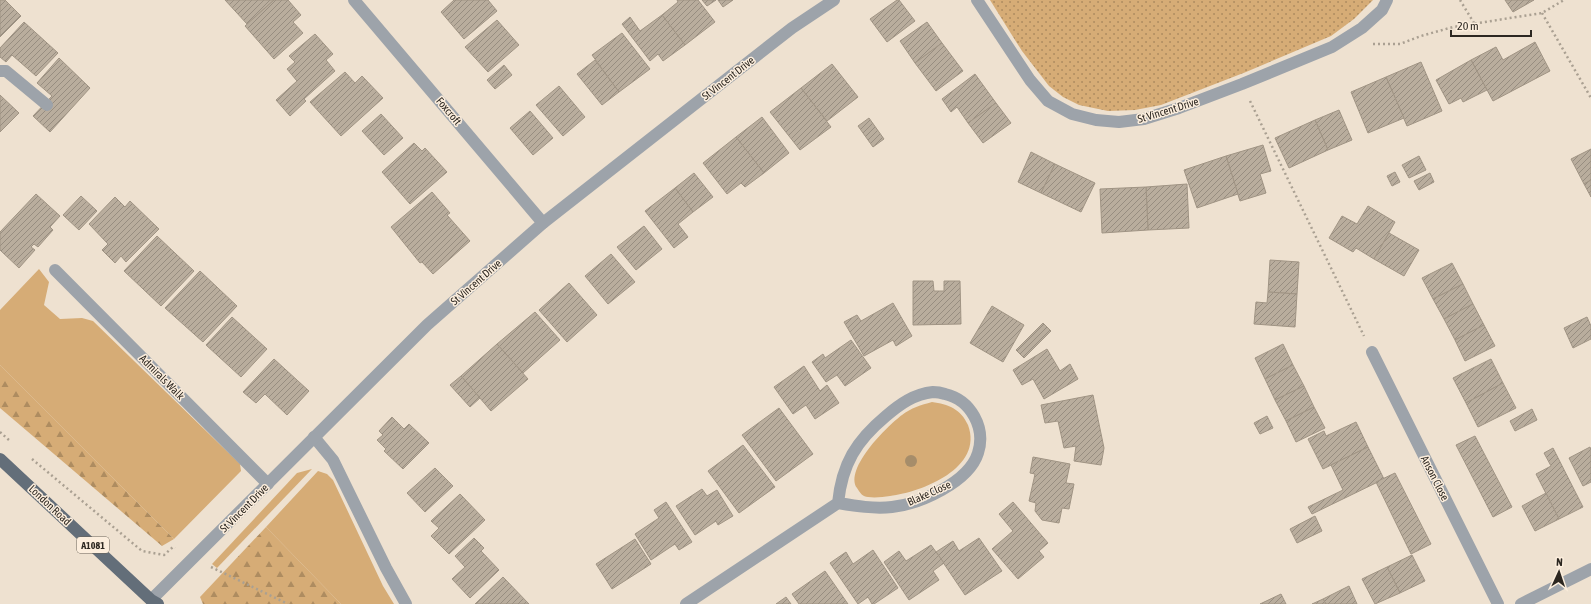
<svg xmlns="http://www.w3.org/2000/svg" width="1591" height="604" viewBox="0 0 1591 604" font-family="'Asap Condensed',sans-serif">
<defs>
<pattern id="forest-firs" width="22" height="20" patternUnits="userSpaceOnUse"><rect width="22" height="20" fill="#d6ac76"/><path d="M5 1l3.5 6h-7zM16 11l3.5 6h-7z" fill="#ae8c60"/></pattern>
<pattern id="park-dots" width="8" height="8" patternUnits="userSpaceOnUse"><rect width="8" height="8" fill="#d6ac76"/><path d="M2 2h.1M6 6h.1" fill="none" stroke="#ae8c60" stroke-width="1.8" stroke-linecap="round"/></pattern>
<pattern id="building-hatch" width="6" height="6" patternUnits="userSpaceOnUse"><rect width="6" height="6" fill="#b9ad9d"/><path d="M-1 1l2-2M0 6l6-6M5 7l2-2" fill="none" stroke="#978d80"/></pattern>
</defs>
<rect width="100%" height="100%" fill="#eee1d0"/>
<g fill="#d6ac76">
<path d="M39,269L49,282L44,305L60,319L82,318L93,321L240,464L241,471L174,539L0,365V310Z"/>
<path d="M932,402C948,404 961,409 968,425C984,468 922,492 890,496C883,497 875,498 868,497C863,497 860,493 857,488C844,469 887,426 902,415C911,408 921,405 932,402Z"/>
<path d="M312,469L217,568L212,564L297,473Z"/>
<path d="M318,471L327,474L333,480L383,586L394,604H341L266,527Z"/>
</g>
<g fill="url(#forest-firs)">
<path d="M0,365L174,539L162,546L0,408Z"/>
<path d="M266,527L341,604H203L200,597Z"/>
</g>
<path fill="url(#park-dots)" d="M990,0H1373L1354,19L1331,36L1246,72L1161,105L1135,110L1108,111L1079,105L1063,97L1049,86L1022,51Z"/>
<g fill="url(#building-hatch)" stroke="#a09484">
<path d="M0,0H5L21,16L0,37Z"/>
<path d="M225,0H274L247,24Z"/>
<path d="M274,0H288L301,15L293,22L303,33L274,59L245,26Z"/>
<path d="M454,0H488L497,11L464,39L441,12Z"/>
<path d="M677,0H698L715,22L685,45L662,15L678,2Z"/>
<path d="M702,0H716L707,6Z"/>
<path d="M718,0H733L723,7Z"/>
<path d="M897,0H899L915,21L887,42L870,19Z"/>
<path d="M1505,0H1534L1513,12Z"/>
<path d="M662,15L685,45L663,61L658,54L650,61L622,24L630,17L640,31Z"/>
<path d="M497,20L519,45L488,72L465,47Z"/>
<path d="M24,22L58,53L36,76L12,55L6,62L0,57V48Z"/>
<path d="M927,22L942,43L915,63L900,41Z"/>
<path d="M622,33L650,69L619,92L592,55Z"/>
<path d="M315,34L333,54L326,60L335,71L304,99L306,101L290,116L276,100L297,81L287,69L295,62L289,56Z"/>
<path d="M1535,42L1550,71L1493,101L1471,60L1496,47L1503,60Z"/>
<path d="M942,43L963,71L936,91L915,63Z"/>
<path d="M59,58L90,88L50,132L33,116L52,96L37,83Z"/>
<path d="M595,60L619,92L602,105L577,74Z"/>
<path d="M1471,60L1487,90L1463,102L1461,98L1449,104L1436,80Z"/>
<path d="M1421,62L1442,111L1407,126L1386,77Z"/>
<path d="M832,64L858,97L827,121L801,88Z"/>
<path d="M504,65L512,75L495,89L487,80Z"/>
<path d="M345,72L355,83L362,76L383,98L341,136L310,102Z"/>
<path d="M975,74L996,103L968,123L957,107L951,112L942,99Z"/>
<path d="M1386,77L1404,118L1368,133L1351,92Z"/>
<path d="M559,86L585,117L563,136L536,105Z"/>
<path d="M801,88L831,127L800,150L770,112Z"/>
<path d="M0,95L19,113L0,132Z"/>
<path d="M996,103L1011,123L983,143L968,123Z"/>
<path d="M1339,110L1352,140L1328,150L1315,120Z"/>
<path d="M530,111L553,138L533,155L510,128Z"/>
<path d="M381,114L403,138L384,155L362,131Z"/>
<path d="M762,117L789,153L764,173L736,137Z"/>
<path d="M869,118L884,139L873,147L858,126Z"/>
<path d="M1315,120L1328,150L1289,168L1275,138Z"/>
<path d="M736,137L764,173L745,187L741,183L727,194L703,163Z"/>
<path d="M414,143L422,151L425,148L447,172L410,204L382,172Z"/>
<path d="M1263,145L1271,171L1260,174L1266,193L1240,201L1226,156Z"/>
<path d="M1591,149V180L1584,184L1571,159Z"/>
<path d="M1031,152L1055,164L1041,193L1018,182Z"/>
<path d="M1226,156L1238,194L1197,208L1184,170Z"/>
<path d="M1419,156L1426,170L1409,178L1402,165Z"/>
<path d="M1055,164L1095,183L1081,212L1041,193Z"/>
<path d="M1395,172L1400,182L1392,186L1387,176Z"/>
<path d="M694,173L713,197L693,212L675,188Z"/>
<path d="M1430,173L1434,182L1419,190L1414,181Z"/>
<path d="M1591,180V197L1584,184Z"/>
<path d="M1187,184L1189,228L1148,230L1146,187Z"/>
<path d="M1146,187L1148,230L1102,233L1100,189Z"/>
<path d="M675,188L693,212L678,224L688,237L674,248L645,211Z"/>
<path d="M432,192L450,213L447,215L470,241L433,274L422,262L420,263L391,227Z"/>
<path d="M36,194L60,216L50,227L53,230L38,247L34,244L31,247L35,250L19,268L0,250V232Z"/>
<path d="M81,196L97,211L79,230L63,215Z"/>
<path d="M115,197L125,207L130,201L159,229L126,262L121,256L115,263L102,250L108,244L89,224Z"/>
<path d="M1368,206L1395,222L1374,259L1356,248L1353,252L1329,238L1342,216L1357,224Z"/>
<path d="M644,226L662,249L636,270L617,247Z"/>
<path d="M1389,233L1419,250L1404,276L1374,259Z"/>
<path d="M157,236L194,271L161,306L124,271Z"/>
<path d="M611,254L635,282L608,304L585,276Z"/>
<path d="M1270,260L1299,262L1297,294L1268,292Z"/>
<path d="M1452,263L1463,284L1433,299L1422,278Z"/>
<path d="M200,271L237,306L203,342L165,308Z"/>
<path d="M913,281H933L934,291H944V281H960L961,324L913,325Z"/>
<path d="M569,283L597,315L567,342L539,310Z"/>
<path d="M1463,284L1473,304L1444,319L1433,299Z"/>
<path d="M1268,292L1297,294L1295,327L1254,324L1256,302L1267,303Z"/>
<path d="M893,303L912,336L896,346L893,340L864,356L844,322L857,315L861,321Z"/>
<path d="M1473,304L1484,325L1455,340L1444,319Z"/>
<path d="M992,306L1024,325L1003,362L970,343Z"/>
<path d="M535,312L560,340L523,373L497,344Z"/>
<path d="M232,317L267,349L241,377L206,345Z"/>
<path d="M1587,317L1591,326V339L1573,348L1564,328Z"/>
<path d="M1043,323L1051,331L1024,358L1016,350Z"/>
<path d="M1484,325L1495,346L1465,361L1455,340Z"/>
<path d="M851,340L871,368L845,386L837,375L826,382L812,362L823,354L825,358Z"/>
<path d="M497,344L528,379L491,411L461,376Z"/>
<path d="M1283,344L1293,365L1265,379L1255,358Z"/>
<path d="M1047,349L1060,371L1070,364L1078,379L1044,399L1033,379L1022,385L1013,370Z"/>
<path d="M274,359L309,391L287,415L265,394L256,403L243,392Z"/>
<path d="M1491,359L1503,383L1466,403L1453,378Z"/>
<path d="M1293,365L1304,386L1275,400L1265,379Z"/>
<path d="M804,366L820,391L827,385L839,403L815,419L806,405L793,414L774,387Z"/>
<path d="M461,376L480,398L470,407L450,385Z"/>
<path d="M1503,383L1516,408L1478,427L1466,403Z"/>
<path d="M1304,386L1314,407L1286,421L1275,400Z"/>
<path d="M1093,395L1104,448L1101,465L1074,461L1076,446L1064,448L1058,421L1045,423L1041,405Z"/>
<path d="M1314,407L1325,428L1296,442L1286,421Z"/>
<path d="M779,408L813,454L776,481L742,435Z"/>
<path d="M1532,409L1537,420L1515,431L1510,421Z"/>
<path d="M1267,416L1273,428L1260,434L1254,423Z"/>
<path d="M392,417L404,429L409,424L429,443L403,469L384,451L386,449L377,440L383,435L379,431Z"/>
<path d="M1356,422L1368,447L1323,469L1308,439L1324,431L1326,436Z"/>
<path d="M1475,436L1512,507L1493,517L1456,445Z"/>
<path d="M743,445L775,487L739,513L708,471Z"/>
<path d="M1368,447L1384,479L1312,514L1308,507L1343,490L1331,465Z"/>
<path d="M1590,447L1591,450V482L1583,486L1569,458Z"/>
<path d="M1553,448L1583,507L1559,519L1536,474L1551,466L1544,453Z"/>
<path d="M1033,457L1070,464L1066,483L1074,484L1069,509L1062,508L1059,523L1042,520L1035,511L1036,503L1029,501L1035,474L1030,473Z"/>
<path d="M435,468L453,486L425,512L407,493Z"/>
<path d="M1395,473L1431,544L1411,554L1376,482Z"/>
<path d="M702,489L707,496L717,490L733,516L718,525L716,521L695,535L676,506Z"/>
<path d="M1546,493L1559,519L1535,531L1522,506Z"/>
<path d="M460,494L485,520L449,554L431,536L439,528L431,521Z"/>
<path d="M666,502L692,542L679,550L675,544L651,560L635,534L659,518L654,510Z"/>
<path d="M1013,502L1048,543L1039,551L1044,557L1018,579L992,549L1013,531L999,514Z"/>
<path d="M1315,516L1322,531L1297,543L1290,529Z"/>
<path d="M474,538L484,548L481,551L499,570L470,598L452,579L465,567L455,556Z"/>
<path d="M979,538L1002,571L965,595L936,552L953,541L959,551Z"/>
<path d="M635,539L651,564L612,589L596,564Z"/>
<path d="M931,545L944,563L933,571L939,580L909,600L884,562L899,551L906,561Z"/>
<path d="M873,550L898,588L874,604H872L868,597L858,604L830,563L846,552L853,564Z"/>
<path d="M1412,555L1425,581L1400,593L1387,567Z"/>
<path d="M1387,567L1400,593L1375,604L1362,579Z"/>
<path d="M825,571L848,604H799L792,594Z"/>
<path d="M503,577L529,604H475Z"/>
<path d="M1349,586L1357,604H1326L1323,599Z"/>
<path d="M1281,594L1286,604H1260Z"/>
<path d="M786,597L791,604H776Z"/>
<path d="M1323,599L1326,604H1312Z"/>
</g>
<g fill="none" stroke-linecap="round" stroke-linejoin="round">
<g stroke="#aaa092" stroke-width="2.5" stroke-dasharray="2 3" stroke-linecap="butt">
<path d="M1460,0L1474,23"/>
<path d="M1542,13L1591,98"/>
<path d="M1373,44H1400L1421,36L1453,27L1542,13L1564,0"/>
<path d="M1250,101L1364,336"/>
<path d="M0,432L10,441"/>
<path d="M32,459L142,551L164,555L173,547L175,548"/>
<path d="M211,567L288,604"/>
</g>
<g stroke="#9da3aa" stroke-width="12">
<path d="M354,0L543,223"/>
<path d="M977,0L1030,80L1048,101L1072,114L1096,120L1119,122L1144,119L1179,108L1242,84L1332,47L1362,28L1382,10L1387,0"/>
<path d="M0,71H6L47,105"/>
<path d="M55,270L268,484"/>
<path d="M1372,352L1498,604"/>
<path d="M314,437L333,460L386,568L406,604"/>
<path d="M151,600L427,325L543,223L792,28L834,0"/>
<path d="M686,604L838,503C856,506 874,509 892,507C920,504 969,482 978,453C986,428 971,400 945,394C942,393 937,392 933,392C914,394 900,404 886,416C856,441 842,464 838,503"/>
<path d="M1521,604L1591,569"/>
</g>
<path stroke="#636e79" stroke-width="12" d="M0,459L151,600L158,604"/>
</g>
<circle fill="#a68d6a" cx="911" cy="461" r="6"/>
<g text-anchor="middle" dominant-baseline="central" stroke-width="3" stroke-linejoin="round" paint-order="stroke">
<rect fill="#fceedd" stroke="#6a6359" stroke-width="1" x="77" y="537" width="32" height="16" rx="3"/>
<g font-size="10" font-weight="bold" fill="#2c2721">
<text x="93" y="545">A1081</text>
</g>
<g font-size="11" fill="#2c2721" stroke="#fceedd">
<text transform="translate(728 78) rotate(-38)">St Vincent Drive</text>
<text transform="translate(1168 110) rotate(-17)">St Vincent Drive</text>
<text transform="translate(449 111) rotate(50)">Foxcroft</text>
<text transform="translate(476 282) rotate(-41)">St Vincent Drive</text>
<text transform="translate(162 377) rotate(45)">Admirals Walk</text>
<text transform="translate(1435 478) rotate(63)">Anson Close</text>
<text transform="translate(929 493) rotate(-24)">Blake Close</text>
<text transform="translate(50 505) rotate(43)">London Road</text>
<text transform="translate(244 508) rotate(-45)">St Vincent Drive</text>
</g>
</g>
<g transform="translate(1559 572) rotate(3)" stroke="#fceedd" stroke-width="3" paint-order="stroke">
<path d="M0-3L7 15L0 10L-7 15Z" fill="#2c2721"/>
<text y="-6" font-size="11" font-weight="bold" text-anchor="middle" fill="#2c2721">N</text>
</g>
<path d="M1451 30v6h80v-6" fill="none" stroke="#2c2721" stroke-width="2"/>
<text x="1457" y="30" font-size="12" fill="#2c2721" stroke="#fceedd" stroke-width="3" paint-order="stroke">20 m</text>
</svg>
